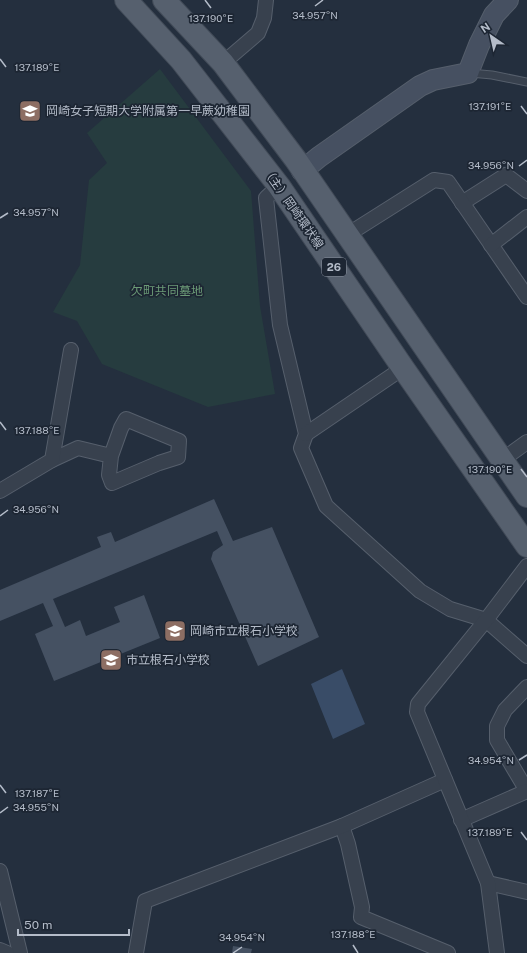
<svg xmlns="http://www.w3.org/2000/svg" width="527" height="953" viewBox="0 0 527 953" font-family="'Public Sans','Noto Sans JP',sans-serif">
<rect width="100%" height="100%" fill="#242f3e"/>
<path fill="#263c3f" d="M160,69L251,191L260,306L275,394L208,407L102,364L77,321L53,312L80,265L89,180L107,163L87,133Z"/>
<path fill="#394c67" d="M342,669L365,724L333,739L311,684Z"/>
<g fill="#455162">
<path d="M214,499L233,541L272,527L319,637L258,666L211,559L213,552L223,545L217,531L53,599L65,627L80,620L86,636L120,622L114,607L144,595L160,638L54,681L35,634L53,626L43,603L0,621V590L101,547L97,537L111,532L115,542Z"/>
<path d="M233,946L252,949L251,953H232Z"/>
</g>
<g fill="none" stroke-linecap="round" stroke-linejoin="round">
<g stroke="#565f6c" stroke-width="9">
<path id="lane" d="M470,73L492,75L527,82"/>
</g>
<g stroke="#565f6c" stroke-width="16">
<g id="street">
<path d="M223,63L258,33L264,18L266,0"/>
<path d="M279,186L266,198L280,325L306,434L301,448L326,506L420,591L450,609L486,620L527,656"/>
<path d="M462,203L506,175L527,191"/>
<path d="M347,235L434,180L448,182L527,297"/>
<path d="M491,245L527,217"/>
<path d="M306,434L403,368"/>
<path d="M52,460L78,448L111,456L121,428L126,419L179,441L178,457L159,463L112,483L109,475L111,456"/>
<path d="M502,460L527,442"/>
<path d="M0,491L52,460L71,350"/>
<path d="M527,687L505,710L497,726V740L527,791"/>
<path d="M461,820L527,791"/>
<path d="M342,826L348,844L362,907L361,917L448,953"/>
<path d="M0,871L20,953"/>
<path d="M488,883L527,892"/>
<path d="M0,950L7,953"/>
<path d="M136,953L145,901L342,826L445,780"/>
<path d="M497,953L488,883L417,712L418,704L422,699L486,620L527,566"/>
</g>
</g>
<g stroke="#565f6c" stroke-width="22">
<path id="secondary" d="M302,171L319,157L420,86L433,80L468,73L479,45L494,15L508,0"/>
</g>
<g stroke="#414a57" stroke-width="24">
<g id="primary">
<path d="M126,0L181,60L279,186L403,368L527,546"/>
<path d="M164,0L223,63L296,160L527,496"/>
</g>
</g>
<use href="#lane" stroke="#38414e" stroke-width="7"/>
<use href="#street" stroke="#38414e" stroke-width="14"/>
<use href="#secondary" stroke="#465061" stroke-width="20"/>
<use href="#primary" stroke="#56606e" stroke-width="22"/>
</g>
<path fill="none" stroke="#b4bcc9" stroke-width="1.5" d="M205,0L211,8M315,6L323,0M0,59L6,67M521,106L527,114M519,166L527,160M0,218L8,213M0,422L6,430M521,469L527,477M0,516L8,510M519,760L527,755M0,785L6,793M0,813L8,807M521,832L527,840M353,945L358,953M233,953L242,947"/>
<defs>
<g id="school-square" transform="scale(1.15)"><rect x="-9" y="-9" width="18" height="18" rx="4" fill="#8d6e63" stroke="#1d2633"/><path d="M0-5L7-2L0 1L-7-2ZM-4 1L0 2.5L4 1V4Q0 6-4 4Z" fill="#fff"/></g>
</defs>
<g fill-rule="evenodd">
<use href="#school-square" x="30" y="111"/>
<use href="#school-square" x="175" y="631"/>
<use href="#school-square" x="111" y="660"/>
</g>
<g text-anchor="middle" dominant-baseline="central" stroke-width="3.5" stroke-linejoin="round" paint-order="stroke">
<rect fill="#1d2633" stroke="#878f9c" stroke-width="1" x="322" y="258" width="24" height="18" rx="3"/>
<g font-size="11" font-weight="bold" fill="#b4bcc9">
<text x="334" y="267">26</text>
</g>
<g font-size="12" fill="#b4bcc9" stroke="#1d2633" text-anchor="start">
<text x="46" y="111">岡崎女子短期大学附属第一早蕨幼稚園</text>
<text x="190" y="631">岡崎市立根石小学校</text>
<text x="126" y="660">市立根石小学校</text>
</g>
<g font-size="12" fill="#b4bcc9" stroke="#1d2633">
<text transform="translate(293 208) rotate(55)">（主）岡崎環状線</text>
</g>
<g font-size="12" fill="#6b9a76" stroke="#1d2633">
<text x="167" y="291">欠町共同墓地</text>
</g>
</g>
<g font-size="10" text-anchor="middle" fill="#b4bcc9" stroke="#1d2633" stroke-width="3.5" stroke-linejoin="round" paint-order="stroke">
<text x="315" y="19">34.957°N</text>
<text x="211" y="22">137.190°E</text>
<text x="37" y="71">137.189°E</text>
<text x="490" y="110">137.191°E</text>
<text x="491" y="169">34.956°N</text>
<text x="36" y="216">34.957°N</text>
<text x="37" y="434">137.188°E</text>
<text x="490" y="473">137.190°E</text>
<text x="36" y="513">34.956°N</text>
<text x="491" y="764">34.954°N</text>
<text x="37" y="797">137.187°E</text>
<text x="36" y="811">34.955°N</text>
<text x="490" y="836">137.189°E</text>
<text x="353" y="938">137.188°E</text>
<text x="242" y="941">34.954°N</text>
</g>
<g transform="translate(491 36) rotate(326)" stroke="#1d2633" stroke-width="3" paint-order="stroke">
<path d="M0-3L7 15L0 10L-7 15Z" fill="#b4bcc9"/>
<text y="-6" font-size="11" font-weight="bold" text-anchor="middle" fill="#b4bcc9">N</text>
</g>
<path d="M18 929v6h111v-6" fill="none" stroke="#b4bcc9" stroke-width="2"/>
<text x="24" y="929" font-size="12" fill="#b4bcc9" stroke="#1d2633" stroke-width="3" paint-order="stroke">50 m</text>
</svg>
